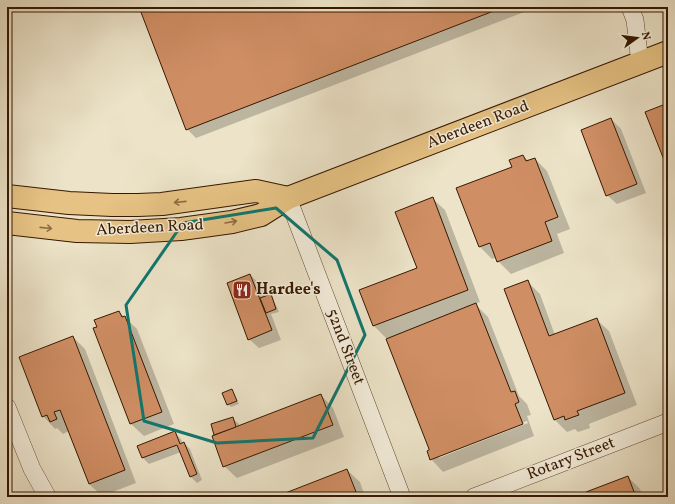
<svg xmlns="http://www.w3.org/2000/svg" width="675" height="504" viewBox="0 0 675 504" font-family="Vollkorn,serif">
<rect width="100%" height="100%" fill="#ece3c8"/>
<filter id="stains"><feTurbulence type="fractalNoise" baseFrequency=".005" numOctaves="4"/><feColorMatrix values="0 0 0 0 .2 0 0 0 0 .09 0 0 0 0 .02 0 0 0 .5 -.17"/></filter>
<radialGradient id="worn" r=".72"><stop offset=".6" stop-color="#630" stop-opacity="0"/><stop offset="1" stop-color="#630" stop-opacity=".3"/></radialGradient>
<g fill="#0003" fill-rule="evenodd">
<path d="M140,7H531L532,9L196,138L187,129Z"/>
<path d="M611,119L621,129L646,193L617,204L607,195Z"/>
<path d="M523,156L529,161L535,159L547,171L570,229L557,234L564,253L511,274L498,261L497,257L492,259L480,247L458,189L513,168Z"/>
<path d="M432,198L445,210L480,302L475,304L488,317L519,396L527,404L531,415L527,416L534,436L443,472L431,459V451L387,338H386L374,326L360,291L418,269ZM527,421L528,423L439,458V455Z"/>
<path d="M250,275L260,284L265,297L271,295L273,298L279,312L271,314L281,340L259,348L249,339Z"/>
<path d="M527,281L540,294L555,335L596,319L609,331L637,405L589,424L590,428L578,432L575,429L567,432L555,420Z"/>
<path d="M119,312L137,329L174,424L144,436L131,424L95,329Z"/>
<path d="M73,337L85,349L136,483L102,496L89,484L69,431L63,434L57,428L55,429L43,416Z"/>
<path d="M231,390L234,393L239,404L231,407L228,404Z"/>
<path d="M321,395L333,408L344,437L237,478L224,466L215,434L232,418L239,424V426Z"/>
<path d="M174,432L181,439L183,444L184,443L190,449L202,480L197,483L190,476L181,452L149,464L143,458L138,447Z"/>
<path d="M347,470L360,482L365,497H277Z"/>
<path d="M628,477L640,489L643,497H589Z"/>
</g>
<g fill="#d08e64" stroke="#361801">
<path d="M139,7H504L186,130Z"/>
<path d="M668,103V170L645,112Z"/>
<path d="M611,118L637,184L606,196L581,130Z"/>
<path d="M523,155L526,161L535,158L558,217L545,222L552,241L497,262L490,243L479,247L456,188L512,167L509,160Z"/>
<path d="M433,197L468,290L373,326L359,290L417,268L395,212Z"/>
<path d="M250,274L272,330L248,340L227,283Z"/>
<path d="M528,280L549,336L597,318L625,393L577,411L579,415L573,417L565,420L564,416L554,420L504,289Z"/>
<path d="M271,294L276,309L266,313L260,298Z"/>
<path d="M476,303L511,392L515,391L519,402L515,404L523,424L430,460L427,451L429,450V449L386,339Z"/>
<path d="M119,311L122,317L125,316L162,412L130,424L93,328L97,327L94,320Z"/>
<path d="M73,336L125,470L89,484L60,410L54,412L57,419L50,422L47,415L42,417L19,357Z"/>
<path d="M232,389L237,401L227,405L222,393Z"/>
<path d="M321,394L333,425L223,467L212,436Z"/>
<path d="M233,417L236,427L214,435L211,424Z"/>
<path d="M175,431L180,444L184,442L197,474L190,477L177,445L142,458L137,446Z"/>
<path d="M347,469L358,497H275Z"/>
<path d="M628,476L636,497H588L586,492Z"/>
</g>
<g fill="none" stroke-linecap="round" stroke-linejoin="round">
<g stroke="#644b33" stroke-width="18">
<g id="minor">
<path d="M630,7L635,20L640,63"/>
<path d="M288,198L402,497"/>
<path d="M7,407L32,469L47,496L48,497"/>
<path d="M474,497L668,422"/>
</g>
</g>
<g stroke="#361801" stroke-width="24">
<g id="major">
<path d="M7,196L69,203L112,205H138L162,204L256,191L288,198"/>
<path d="M7,223L77,231L130,232L181,229L232,222L261,215L288,198L668,52"/>
</g>
</g>
<use href="#minor" stroke="#f3eddb" stroke-width="17"/>
<use href="#major" stroke="#e6c284" stroke-width="22"/>
</g>
<defs><path id="oneway-shaft" d="M-6 0H5M1.5-3L5.5 0L1.5 3" fill="none" stroke-width="1.6" stroke-linecap="round" stroke-linejoin="round"/></defs>
<g stroke="#8e6d42">
<use href="#oneway-shaft" transform="translate(180 202) rotate(174)"/>
<use href="#oneway-shaft" transform="translate(231 222) rotate(-10)"/>
<use href="#oneway-shaft" transform="translate(46 228) rotate(6)"/>
</g>
<path fill="none" stroke="#0f766e" stroke-width="3" stroke-linejoin="round" d="M276,208L337,260L365,335L313,438L217,443L144,421L126,305L183,223Z"/>
<defs>
<g id="restaurant-square" transform="scale(1)"><rect x="-9" y="-9" width="18" height="18" rx="4" fill="#8f2418" stroke="#f3eddb"/><path d="M-5-6h1v4h1v-4h1v4h1v-4h1v5L-1.5 .5V6h-2V.5L-5-1ZM5-6V6H3V1.5H1.5Q1.5-4 5-6Z" fill="#fff"/></g>
</defs>
<g fill-rule="evenodd">
<use href="#restaurant-square" x="242" y="290"/>
</g>
<g text-anchor="middle" dominant-baseline="central" stroke-width="3" stroke-linejoin="round" paint-order="stroke">
<g font-size="16" fill="#361801" stroke="#f3eddb">
<text transform="translate(478 125) rotate(-21)">Aberdeen Road</text>
<text transform="translate(150 228) rotate(-3)">Aberdeen Road</text>
<text transform="translate(345 347) rotate(69)">52nd Street</text>
<text transform="translate(571 459) rotate(-21)">Rotary Street</text>
</g>
<g font-size="16" font-weight="bold" fill="#361801" stroke="#f3eddb" text-anchor="start">
<text x="256" y="290">Hardee's</text>
</g>
</g>
<rect width="675" height="504" fill="none" stroke="#ece3c8" stroke-width="24"/>
<rect x="8" y="8" width="659" height="488" fill="none" stroke="#361801" stroke-width="2"/>
<rect x="12" y="12" width="651" height="480" fill="none" stroke="#361801"/>
<g transform="translate(637 38) rotate(76)" stroke="#f3eddb" stroke-width="3" paint-order="stroke">
<path d="M0-3L7 15L0 10L-7 15Z" fill="#361801"/>
<text y="-6" font-size="11" font-weight="bold" text-anchor="middle" fill="#361801">N</text>
</g>
<rect width="100%" height="100%" filter="url(#stains)"/>
<rect width="100%" height="100%" fill="url(#worn)"/>
</svg>
